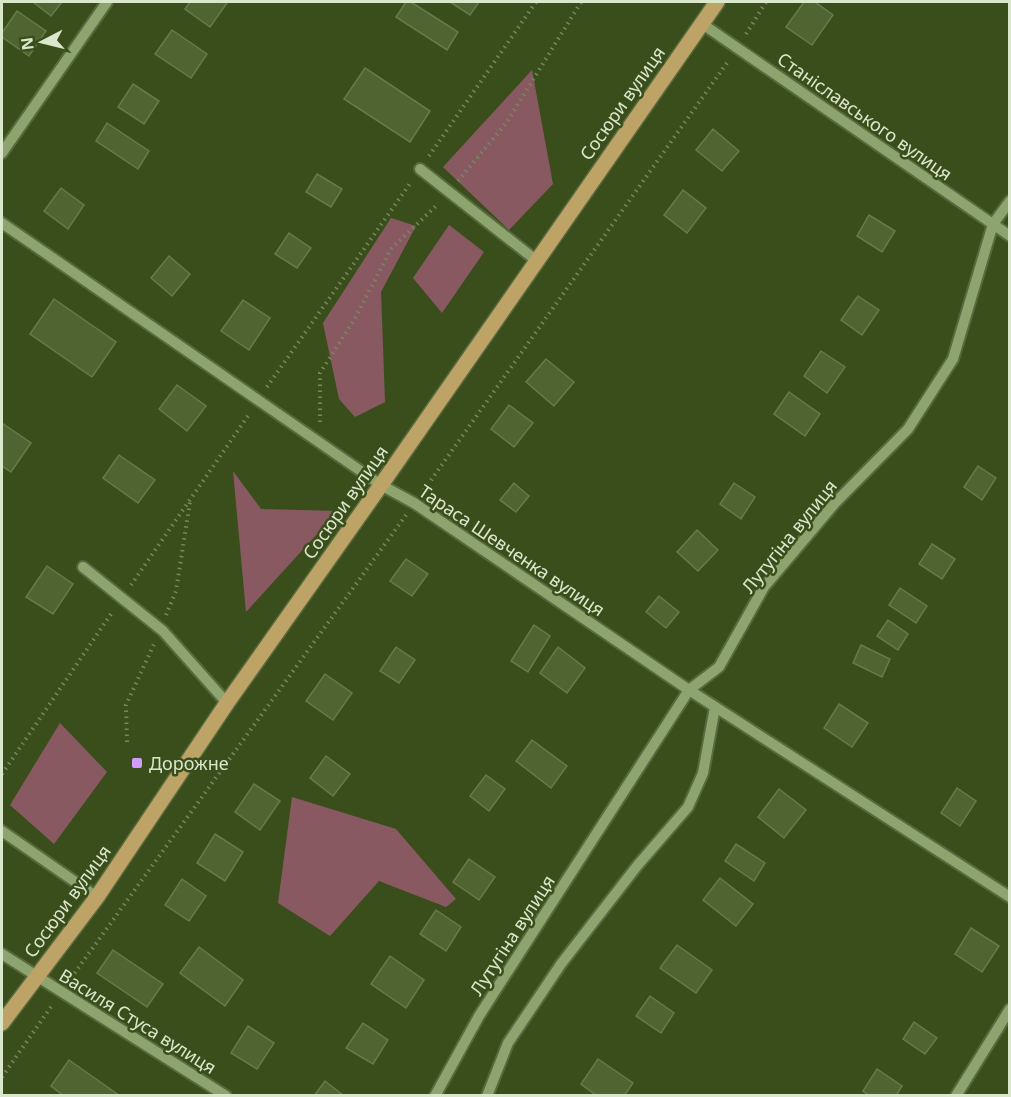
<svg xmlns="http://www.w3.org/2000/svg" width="1011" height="1097" viewBox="0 0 1011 1097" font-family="'Noto Sans',sans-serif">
<rect width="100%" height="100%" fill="#3a4e1c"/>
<g fill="#895962">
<path d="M532,70L553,184L509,230L443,167Z"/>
<path d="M391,218L416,226L381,292L385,402L355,417L339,399L323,323Z"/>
<path d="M449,225L484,252L442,313L413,278Z"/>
<path d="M233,471L261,509L338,511L246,612Z"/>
<path d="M60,723L107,772L54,844L10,805Z"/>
<path d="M292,797L396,829L456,899L446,907L379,881L330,936L278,903Z"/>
</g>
<g fill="#506432" stroke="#667b48" stroke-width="1.5">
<path d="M33,2H62L51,16Z"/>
<path d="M190,2H225L227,3L210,27L185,9Z"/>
<path d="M406,2H411L458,32L447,50L396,17Z"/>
<path d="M450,2H479L470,15Z"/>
<path d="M804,2H815L833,15L812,45L786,27Z"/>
<path d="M17,11L46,31L29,56L2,37V33Z"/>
<path d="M172,30L207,54L191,78L155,54Z"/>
<path d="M365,68L430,111L410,142L344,99Z"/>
<path d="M133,84L159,101L144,124L118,107Z"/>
<path d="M107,123L149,151L138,169L96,141Z"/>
<path d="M713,129L739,151L722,171L696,150Z"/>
<path d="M317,174L342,189L331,207L306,192Z"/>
<path d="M61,188L84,205L68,229L44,211Z"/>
<path d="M683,190L706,208L687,233L664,215Z"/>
<path d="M869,215L895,231L882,252L857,236Z"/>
<path d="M289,233L311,248L297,268L275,254Z"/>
<path d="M169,256L190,274L172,296L151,278Z"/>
<path d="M858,296L879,310L862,335L841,320Z"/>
<path d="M54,299L116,342L92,377L30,334Z"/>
<path d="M243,300L270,318L249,350L221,331Z"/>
<path d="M821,351L845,367L827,393L804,376Z"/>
<path d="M546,359L574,382L554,406L526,382Z"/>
<path d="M177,385L206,406L187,431L159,409Z"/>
<path d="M789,392L820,414L805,436L774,414Z"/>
<path d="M509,405L533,423L514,447L491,429Z"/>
<path d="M2,423L31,443L11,472L2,466Z"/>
<path d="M119,455L155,480L138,503L103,478Z"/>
<path d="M978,466L996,478L982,500L964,487Z"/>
<path d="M514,483L529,496L516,512L500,500Z"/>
<path d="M734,483L755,497L741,519L720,504Z"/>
<path d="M697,530L718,550L698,571L677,552Z"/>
<path d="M932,544L955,559L942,579L919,564Z"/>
<path d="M406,559L428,574L412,596L390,581Z"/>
<path d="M47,566L73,584L53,614L26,597Z"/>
<path d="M900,588L927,606L916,623L889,605Z"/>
<path d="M659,596L679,612L666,628L646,612Z"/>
<path d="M888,620L908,634L898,650L877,636Z"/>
<path d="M534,625L550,636L528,672L511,661Z"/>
<path d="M861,645L890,659L882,677L853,663Z"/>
<path d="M396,647L415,660L399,683L380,671Z"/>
<path d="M558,647L585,668L567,693L540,673Z"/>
<path d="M325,674L352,693L333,720L306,701Z"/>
<path d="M839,704L868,723L852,747L824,728Z"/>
<path d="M532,740L567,766L551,788L516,761Z"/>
<path d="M326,756L350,774L333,796L310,778Z"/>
<path d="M486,775L505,789L489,811L470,796Z"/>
<path d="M254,784L280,801L260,830L235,812Z"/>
<path d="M957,788L976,801L960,826L941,813Z"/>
<path d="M779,789L806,810L784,838L758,817Z"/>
<path d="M215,834L243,852L225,881L197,863Z"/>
<path d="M736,844L765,863L754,881L725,861Z"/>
<path d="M469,859L495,877L479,900L453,882Z"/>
<path d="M720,878L753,904L736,926L703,900Z"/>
<path d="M182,879L206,896L189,921L165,905Z"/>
<path d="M436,910L461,927L446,951L420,934Z"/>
<path d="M971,928L999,946L982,972L955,954Z"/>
<path d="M677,945L712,970L696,993L660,968Z"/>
<path d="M199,947L243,980L225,1006L180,973Z"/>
<path d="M113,950L163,984L147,1007L97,973Z"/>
<path d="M390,956L424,980L406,1008L371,984Z"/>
<path d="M650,996L674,1013L661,1033L636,1016Z"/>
<path d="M914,1022L937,1038L925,1054L903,1039Z"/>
<path d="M363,1023L388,1040L373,1064L346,1048Z"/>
<path d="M248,1026L274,1043L257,1069L231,1053Z"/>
<path d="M598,1059L633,1083L624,1096H597L581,1084Z"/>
<path d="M69,1060L120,1096H64L51,1086Z"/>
<path d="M877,1069L902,1086L896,1096H870L863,1091Z"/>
<path d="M325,1081L344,1096H314Z"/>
</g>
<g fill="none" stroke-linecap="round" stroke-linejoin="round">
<g stroke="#58693d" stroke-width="14">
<g id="minor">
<path d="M701,23L1010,236"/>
<path d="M2,153L107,2"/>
<path d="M420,169L537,261"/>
<path d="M2,223L381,485L414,503L689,690L1010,897"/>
<path d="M83,567L163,631L227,703"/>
<path d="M2,831L97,897"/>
<path d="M2,954L226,1096"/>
<path d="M435,1096L479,1016L689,690L719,667L764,587L835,503L908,429L953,359L993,224L1010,201"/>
<path d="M487,1096L508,1043L561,964L637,866L688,807L703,773L715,707"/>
<path d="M956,1096L1010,1009"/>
</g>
</g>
<g stroke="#58693d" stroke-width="18">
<path id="major" d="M2,1023L97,897L227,703L381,485L717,2"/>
</g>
<g stroke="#76885e" stroke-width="4" stroke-dasharray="1.5 4.5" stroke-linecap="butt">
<path d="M746,34L766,2"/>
<path d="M429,156L536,2"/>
<path d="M458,181L507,122L581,2"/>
<path d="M267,387L411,182"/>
<path d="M320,422V373L354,320L391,249L438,204"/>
<path d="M424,490L729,60"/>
<path d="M131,585L250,413"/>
<path d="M166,615L176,591L190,502"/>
<path d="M127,742L126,705L154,644"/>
<path d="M2,774L113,611"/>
<path d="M71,978L406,515"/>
<path d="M2,1077L53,1004"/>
</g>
<use href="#minor" stroke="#8da46f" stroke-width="10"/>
<use href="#major" stroke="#bda366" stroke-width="15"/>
</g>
<rect fill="#d09dfe" stroke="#3a4e1c" stroke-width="2" x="131" y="757" width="12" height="12" rx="3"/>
<g text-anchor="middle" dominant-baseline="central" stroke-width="5" stroke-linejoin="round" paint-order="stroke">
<g font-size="18" fill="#dae7cb" stroke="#3a4e1c">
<text transform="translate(622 103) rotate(-55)">Сосюри вулиця</text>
<text transform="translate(865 116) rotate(35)">Станіславського вулиця</text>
<text transform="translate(345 502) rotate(-55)">Сосюри вулиця</text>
<text transform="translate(789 536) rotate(-51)">Лутугіна вулиця</text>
<text transform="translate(512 550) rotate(34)">Тараса Шевченка вулиця</text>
<text transform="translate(67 901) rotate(-54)">Сосюри вулиця</text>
<text transform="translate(512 935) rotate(-57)">Лутугіна вулиця</text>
<text transform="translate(138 1021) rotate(32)">Василя Стуса вулиця</text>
</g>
<g font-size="18" fill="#dae7cb" stroke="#3a4e1c" text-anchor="start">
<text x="149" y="763">Дорожне</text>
</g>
</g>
<rect width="1011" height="1097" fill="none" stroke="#dae7cb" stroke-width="6"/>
<g transform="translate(42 42) rotate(263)" stroke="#3a4e1c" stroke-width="4.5" paint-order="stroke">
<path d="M0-4.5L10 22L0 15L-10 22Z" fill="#dae7cb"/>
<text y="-9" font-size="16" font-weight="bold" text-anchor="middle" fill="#dae7cb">N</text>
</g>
</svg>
